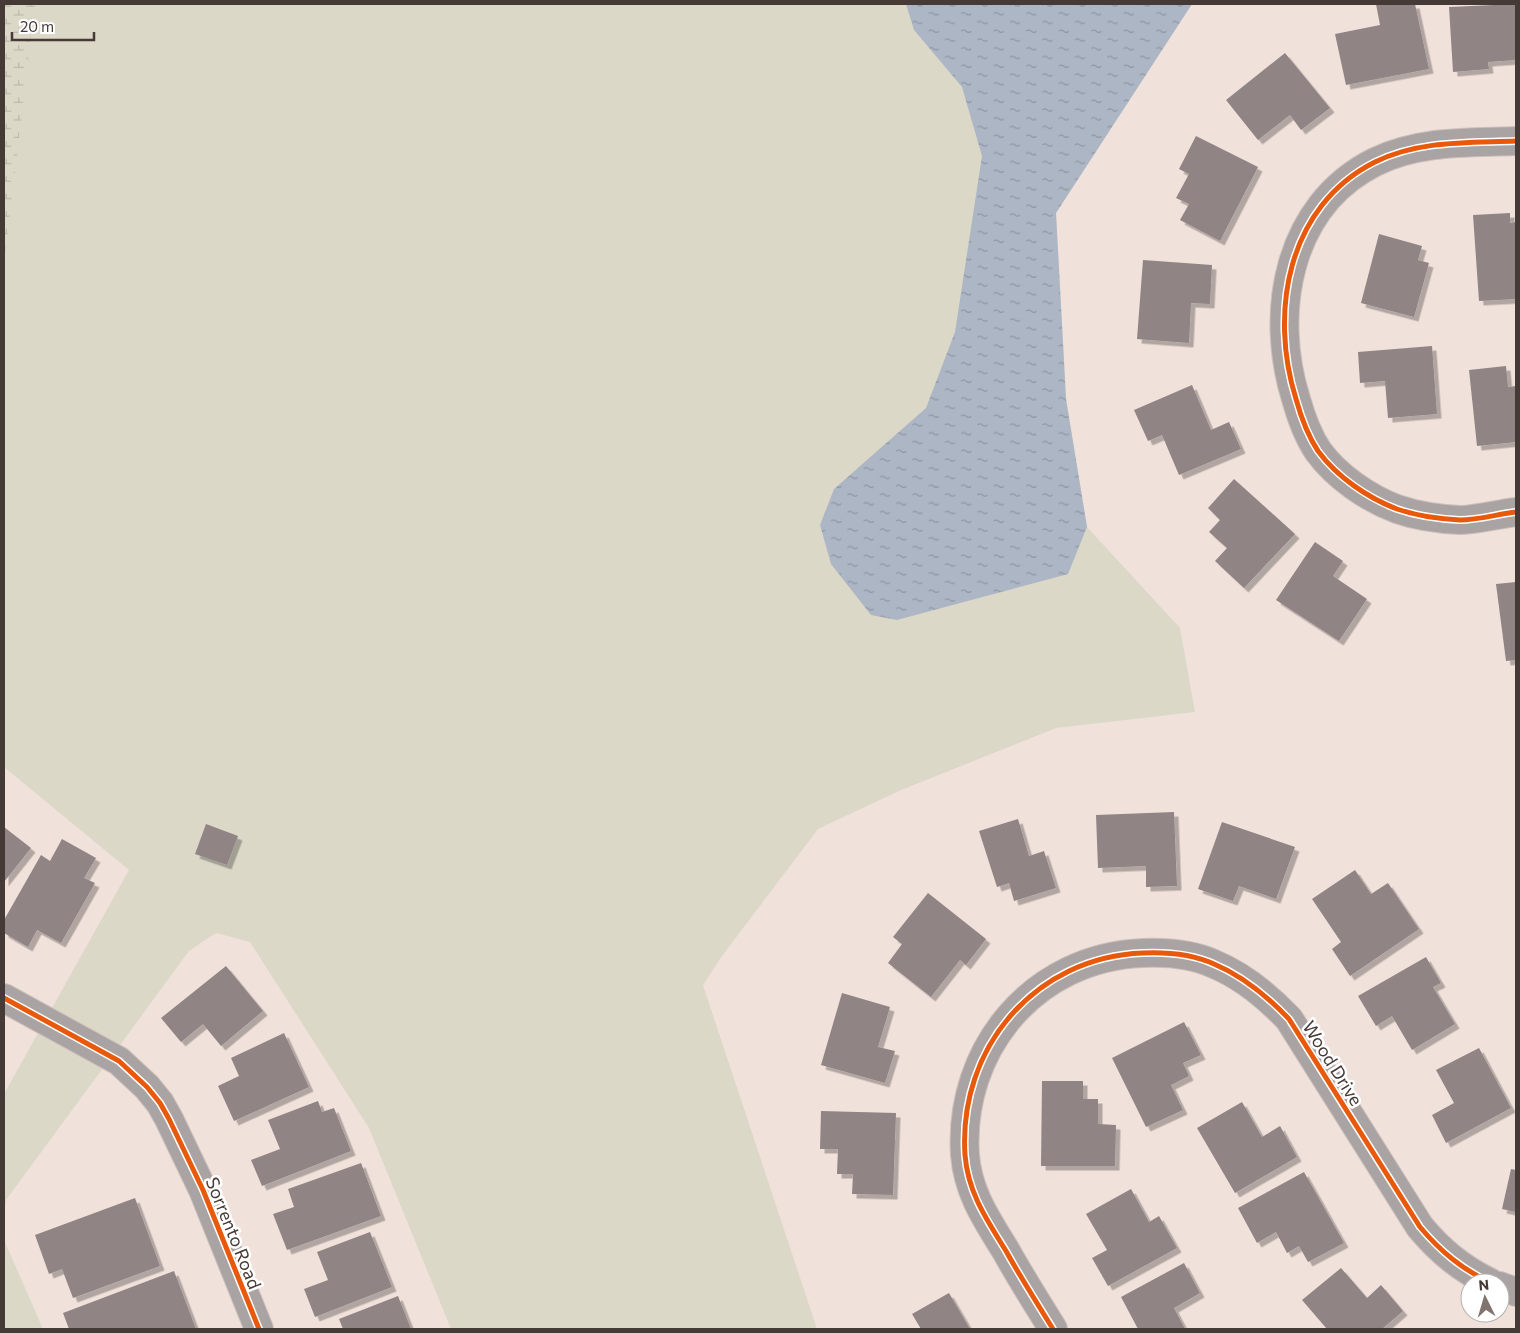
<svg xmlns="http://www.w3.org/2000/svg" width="1520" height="1333" viewBox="0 0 1520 1333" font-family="Commissioner,sans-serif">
<defs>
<pattern id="wetland-marsh" width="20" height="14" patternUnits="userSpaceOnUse" patternTransform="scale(1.25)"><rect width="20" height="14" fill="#dbd8c8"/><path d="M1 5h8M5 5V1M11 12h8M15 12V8" fill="none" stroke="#bdbaac"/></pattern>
<pattern id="water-ripples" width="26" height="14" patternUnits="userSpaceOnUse" patternTransform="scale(1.25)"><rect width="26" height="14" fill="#adb6c5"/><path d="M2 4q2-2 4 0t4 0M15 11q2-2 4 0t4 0" fill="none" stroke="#8f95a1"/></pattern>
<filter id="shadow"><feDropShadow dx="4.5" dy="4.5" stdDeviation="0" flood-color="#0004"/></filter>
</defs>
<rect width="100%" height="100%" fill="#f1e1db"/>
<g fill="#dbd8c8">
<path d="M4,4H1192L1056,213L1066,399L1087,527L1180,628L1195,712L1056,728L901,790L818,829L722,956L703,985L817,1329H451L369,1128L250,942L216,933L189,951L6,1200L4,1216V1094L129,870L4,767Z"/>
<path d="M4,1240L43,1329H4Z"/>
</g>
<path fill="url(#wetland-marsh)" d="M4,4H35L4,264Z"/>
<path fill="url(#water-ripples)" d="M906,4H1192L1056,213L1066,399L1087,527L1068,574L897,620L871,615L831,564L820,525L834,489L926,408L955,332L982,156L962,87L914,30Z"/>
<g fill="#908485" filter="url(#shadow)">
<path d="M1376,4H1415L1429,69L1346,85L1335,34L1380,25Z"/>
<path d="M1516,4V60L1488,62L1489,69L1453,72L1449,7Z"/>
<path d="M1285,53L1330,108L1301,130L1290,115L1258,140L1226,100Z"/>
<path d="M1196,136L1258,167L1220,241L1180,220L1189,204L1176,198L1189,174L1179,169Z"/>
<path d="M1510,213V223L1516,222V299L1479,301L1473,215Z"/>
<path d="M1379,234L1422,246L1418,260L1429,263L1414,317L1361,303Z"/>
<path d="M1143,260L1212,265L1210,304L1191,303L1189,343L1137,339Z"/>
<path d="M1432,346L1437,414L1388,418L1385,381L1360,383L1358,352Z"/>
<path d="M1506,366L1508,387L1516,386V442L1477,446L1469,370Z"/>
<path d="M1192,385L1211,430L1229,422L1241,449L1179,475L1162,435L1148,441L1134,410Z"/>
<path d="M1234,479L1295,534L1244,588L1215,561L1227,548L1209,532L1220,520L1208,508Z"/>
<path d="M1315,542L1343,561L1333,576L1367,599L1339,641L1276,600Z"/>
<path d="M1516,582V660L1506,661L1496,584Z"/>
<path d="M1174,812L1177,886L1146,887V866L1098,868L1096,815Z"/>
<path d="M1018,819L1029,856L1044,851L1056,888L1014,901L1009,883L997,887L979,831Z"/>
<path d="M1222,822L1295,847L1276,899L1239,886L1233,901L1198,889Z"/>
<path d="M206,824L238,836L227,865L195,854Z"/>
<path d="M4,827L31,848L4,882Z"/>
<path d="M62,839L96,858L84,878L95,883L61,943L37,930L28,947L4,933V920L41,855L50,861Z"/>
<path d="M1355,870L1371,894L1388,883L1419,929L1350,976L1332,949L1341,942L1312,899Z"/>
<path d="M928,893L986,939L966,965L960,960L931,997L888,963L902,944L893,937Z"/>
<path d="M1426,957L1441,983L1433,987L1455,1024L1412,1050L1392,1016L1376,1026L1358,996Z"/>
<path d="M226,966L263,1011L221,1046L203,1024L181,1042L161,1018Z"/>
<path d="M842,993L890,1007L878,1047L895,1051L885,1083L821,1065Z"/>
<path d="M1184,1022L1201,1055L1183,1063L1189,1076L1171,1085L1183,1110L1146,1127L1112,1058Z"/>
<path d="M284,1033L309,1087L234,1121L218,1086L239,1076L231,1058Z"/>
<path d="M1479,1048L1511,1108L1446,1143L1432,1115L1454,1103L1436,1070Z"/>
<path d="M1042,1081H1083V1099H1098V1124L1116,1125L1115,1166H1041Z"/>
<path d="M318,1101L322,1112L334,1108L351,1151L262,1186L251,1160L280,1149L268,1120Z"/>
<path d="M1242,1102L1262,1137L1280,1126L1297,1157L1235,1193L1197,1128Z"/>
<path d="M821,1111L896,1113L893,1195L852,1194L853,1174H837L838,1149H820Z"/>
<path d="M361,1163L381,1216L287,1250L273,1214L294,1207L288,1189Z"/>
<path d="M1511,1169L1516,1170V1212L1502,1209Z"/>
<path d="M1304,1172L1344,1243L1308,1262L1299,1246L1287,1253L1276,1232L1257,1243L1238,1208Z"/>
<path d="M1131,1189L1149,1222L1159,1216L1177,1248L1108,1286L1092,1258L1107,1250L1086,1214Z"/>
<path d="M135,1198L160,1266L73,1298L62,1269L49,1274L35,1235Z"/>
<path d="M370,1232L392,1287L315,1317L304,1289L328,1280L317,1252Z"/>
<path d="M1184,1263L1200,1293L1174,1308L1185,1329H1138L1121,1297Z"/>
<path d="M1341,1268L1367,1298L1381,1285L1403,1311L1382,1329H1327L1302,1300Z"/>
<path d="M174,1271L196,1329H69L63,1313Z"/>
<path d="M949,1293L970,1329H921L912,1314Z"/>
<path d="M398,1296L411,1329H343L339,1319Z"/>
</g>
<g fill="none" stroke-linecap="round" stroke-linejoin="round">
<g stroke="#cdc0bb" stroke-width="30">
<g id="minor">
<path d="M1516,141C1469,143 1419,140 1375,162C1287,206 1269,313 1296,399C1301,417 1308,436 1318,451C1337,477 1368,498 1397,509C1417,516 1439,519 1460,520C1478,520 1498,514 1516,512"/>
<path d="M4,998L119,1061L147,1087L160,1103L169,1119L203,1190L259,1329"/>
<path d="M1500,1286L1516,1292"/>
<path d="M1053,1329C1037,1303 1021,1278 1006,1251C987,1220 968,1193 965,1155C958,1048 1035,957 1143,953C1167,952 1192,954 1214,964C1243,976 1267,996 1289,1019L1420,1227C1441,1252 1462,1269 1491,1283"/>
</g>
</g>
<use href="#minor" stroke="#aaa3a3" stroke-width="28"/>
<g stroke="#fff" stroke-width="8">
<g id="cycleway">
<path d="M1516,141C1469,143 1419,140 1375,162C1287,206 1269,313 1296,399C1301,417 1308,436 1318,451C1337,477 1368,498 1397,509C1417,516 1439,519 1460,520C1478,520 1498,514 1516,512"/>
<path d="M4,998L119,1061L147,1087L160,1103L169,1119L203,1190L259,1329"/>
<path d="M1053,1329C1037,1303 1021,1278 1006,1251C987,1220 968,1193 965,1155C958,1048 1035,957 1143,953C1167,952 1192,954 1214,964C1243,976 1267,996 1289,1019L1420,1227C1441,1252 1462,1269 1491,1283"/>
</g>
</g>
<use href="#cycleway" stroke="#e8590c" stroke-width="5"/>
</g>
<g text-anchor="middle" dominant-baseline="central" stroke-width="5" stroke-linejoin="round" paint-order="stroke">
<g font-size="18" fill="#453a35" stroke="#fff">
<text transform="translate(1333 1063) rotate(58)">Wood Drive</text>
<text transform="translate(234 1233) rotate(68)">Sorrento Road</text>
</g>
</g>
<rect width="1520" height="1333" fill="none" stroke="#453a35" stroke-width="10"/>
<g transform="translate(1485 1298) rotate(355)"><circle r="24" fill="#ffffff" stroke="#b5b0ae"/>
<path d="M0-4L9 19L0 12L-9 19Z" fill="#81746f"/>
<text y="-8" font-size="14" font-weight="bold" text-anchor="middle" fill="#453a35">N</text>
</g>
<path d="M12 32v8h82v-8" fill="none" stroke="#453a35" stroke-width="2.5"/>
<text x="20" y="32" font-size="15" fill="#453a35" stroke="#ffffff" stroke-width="4" paint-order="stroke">20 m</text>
</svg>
